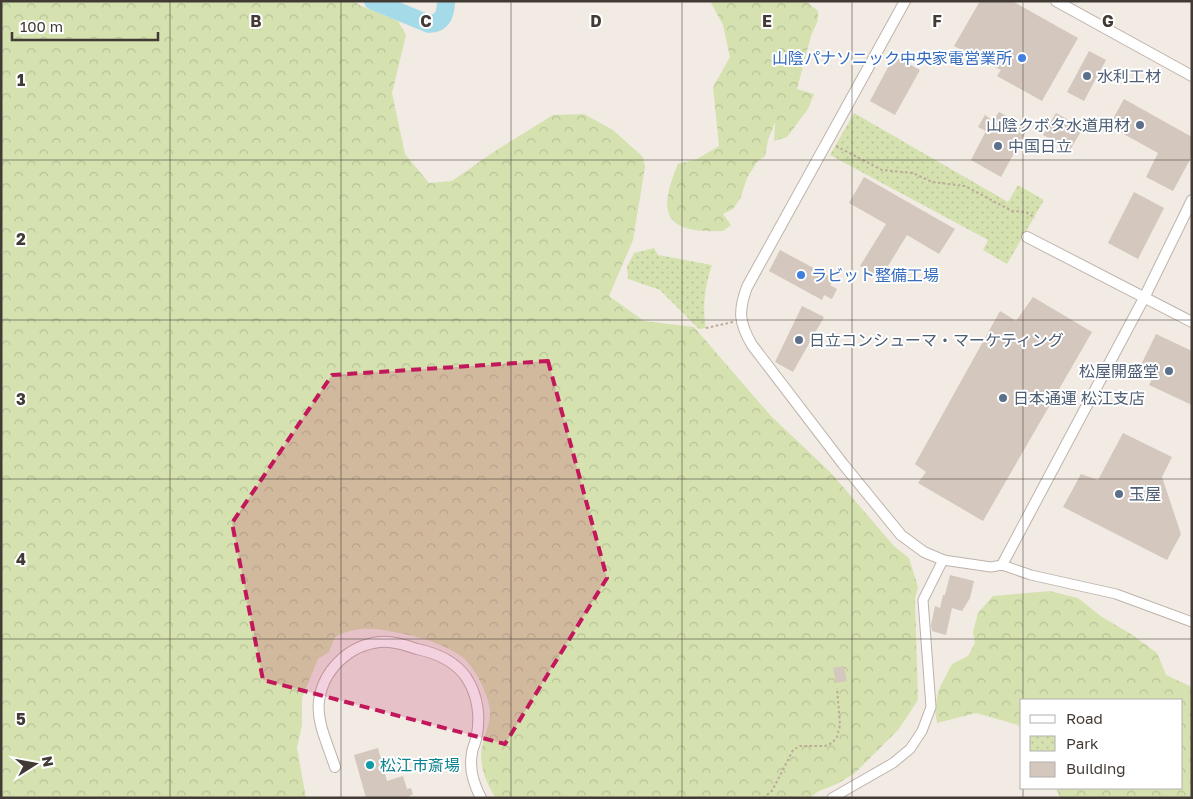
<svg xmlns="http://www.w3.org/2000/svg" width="1193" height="799" viewBox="0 0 1193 799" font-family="'Golos Text','Noto Sans JP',sans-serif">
<defs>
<pattern id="forest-crowns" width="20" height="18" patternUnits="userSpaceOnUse" patternTransform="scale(1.25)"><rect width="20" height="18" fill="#d5e2b0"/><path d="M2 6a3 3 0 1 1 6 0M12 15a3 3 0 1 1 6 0" fill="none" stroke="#b8c398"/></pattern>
<pattern id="park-dots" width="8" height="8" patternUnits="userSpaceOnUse" patternTransform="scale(1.25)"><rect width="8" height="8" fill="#d5e2b0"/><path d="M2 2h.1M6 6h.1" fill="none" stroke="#b8c398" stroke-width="1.8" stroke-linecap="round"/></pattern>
</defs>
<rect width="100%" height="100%" fill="#f1ebe4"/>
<g fill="url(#forest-crowns)">
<path d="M1,1H354L359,5L398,21L406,35L392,93L405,154L429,183L452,181L492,153L553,115L584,114L613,130L643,157L645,167L633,240L609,296L644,321L694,327L771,416L831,473L894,546L909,558L918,587L915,599L918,700L899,729L855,773L837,784L819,791L809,798H496C487,786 478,763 482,747C484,736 491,722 490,710C488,694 475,667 462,657C447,646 427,639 409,635C381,630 362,623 335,637L329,652L318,659L302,698V725L297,748L306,798H1V264L3,252L1,244Z"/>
<path d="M710,1H806L818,11V20L811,36L797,89L814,94L808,109L787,137L774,141L775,122L768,140L765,156L757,162L747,178L740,199L733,209L723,214L731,225L723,231C666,233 656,216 678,164L697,159L719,146L713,87L730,57L723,25Z"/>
<path d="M1050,591L1078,598L1102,617L1131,634L1157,653L1166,675L1192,687V798H1060L1056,788H1182V700H1022V729L1018,725L976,713L937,723L935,711L938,691L952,664L968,656L975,643L973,632L978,613L993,596Z"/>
</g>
<g fill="url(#park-dots)">
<path d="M854,113L1008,202L1018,185L1044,200L1007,264L983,250L988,240L830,155Z"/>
<path d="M654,248L658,255L712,265C705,286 702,306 706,328L699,329L660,290L628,279L627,267L634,253Z"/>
</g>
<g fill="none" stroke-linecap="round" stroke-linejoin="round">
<path stroke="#a5dbe9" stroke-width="18" d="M373,1L429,24C442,24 446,14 446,1"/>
</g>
<g fill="#d4c7be">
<path d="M980,1H1012L1078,38L1042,101L997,76L1001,70L954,46Z"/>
<path d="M1089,51L1106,60L1084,101L1067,92Z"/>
<path d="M894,56L920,70L895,115L870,101Z"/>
<path d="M1124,99L1192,137V156L1173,191L1146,177L1158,153L1109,126Z"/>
<path d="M999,112L1028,128L1001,177L971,160L986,131L978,127L985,115L993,121Z"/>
<path d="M1056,113L1083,128L1070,150L1043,135Z"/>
<path d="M864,177L955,229L939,254L907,235L880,279L860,266L886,224L849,203Z"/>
<path d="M1134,192L1164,208L1138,259L1108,243Z"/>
<path d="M780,250L834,279L830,285L837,289L832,299L824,295L822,300L769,271Z"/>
<path d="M1033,297L1092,332L983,521L918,483L926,472L915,464L1000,311L1016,321Z"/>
<path d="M802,306L824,317L793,372L775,362Z"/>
<path d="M1156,334L1192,351V405L1149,385L1154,375L1140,367Z"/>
<path d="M1123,433L1172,457L1162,477L1181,534L1167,560L1063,507L1081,474L1098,480Z"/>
<path d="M950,575L974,581L970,598L962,611L952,608L946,635L932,631L931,625L935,606L940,608L943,595H945Z"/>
<path d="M844,666L847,681L836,683L833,668Z"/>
<path d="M378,748L387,781L403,776L407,789L411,788L413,794L407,798H366L354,755Z"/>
</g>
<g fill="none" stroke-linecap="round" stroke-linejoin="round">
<g stroke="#beb3ab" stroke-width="11">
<path id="minor" d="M832,798L893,763L910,749L922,731L931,707L923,600L943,560L991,567L1002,565L1031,575L1116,594L1192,622"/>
</g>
<g stroke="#beb3ab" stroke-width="12">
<g id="tertiary">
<path d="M905,1L747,287C738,311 739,323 752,345L843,464L901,535L924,552L943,560"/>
<path d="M1056,1L1192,76"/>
<path d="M1027,237L1192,322"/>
<path d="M1002,565L1144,298L1192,200"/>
<path d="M335,767C329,747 316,722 319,701C323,670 349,645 380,642C393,641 405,645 417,649C436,653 454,660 466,677C478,695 481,718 476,739C475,744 472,749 472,753C469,768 474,785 481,798"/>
</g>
</g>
<g stroke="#bca99a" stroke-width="2" stroke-dasharray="2.5 2.5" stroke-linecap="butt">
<path d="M836,146L882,170L913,173L932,182L965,186L1012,211L1026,212L1035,218"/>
<path d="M706,328L733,322"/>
<path d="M763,798L772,791L793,750L800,746H825L832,743L837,737L840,725L837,688"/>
</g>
<use href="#minor" stroke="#fff" stroke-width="9"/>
<use href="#tertiary" stroke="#fff" stroke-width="10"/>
</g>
<path fill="#c2185b" fill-opacity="0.2" stroke="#c2185b" stroke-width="4" stroke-dasharray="10 6" stroke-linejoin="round" d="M548,361L607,578L505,744L263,680L232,523L332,375Z"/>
<path fill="none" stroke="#423a35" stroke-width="1" stroke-opacity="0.55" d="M170,1V798M341,1V798M511,1V798M682,1V798M852,1V798M1023,1V700M1,160H1192M1,320H1192M1,479H1192M1,639H1192M1023,788V798"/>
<g fill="#3f7fe0" stroke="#fff" stroke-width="2">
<circle cx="1022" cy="58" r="5"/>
<circle cx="801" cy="275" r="5"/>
</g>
<g fill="#5c6f8a" stroke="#fff" stroke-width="2">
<circle cx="1087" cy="76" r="5"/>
<circle cx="1140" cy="125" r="5"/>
<circle cx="998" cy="146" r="5"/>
<circle cx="799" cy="340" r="5"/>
<circle cx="1169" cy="371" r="5"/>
<circle cx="1003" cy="398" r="5"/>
<circle cx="1119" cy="494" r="5"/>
</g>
<circle fill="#0f9aa8" stroke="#fff" stroke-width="2" cx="370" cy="765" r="5"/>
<g text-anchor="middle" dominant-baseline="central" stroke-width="4" stroke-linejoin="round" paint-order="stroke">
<g font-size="16" fill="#366cbe" stroke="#fff" text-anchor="end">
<text x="1012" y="58">山陰パナソニック中央家電営業所</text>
<text x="811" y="275" text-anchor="start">ラビット整備工場</text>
</g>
<g font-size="16" fill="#4e5e75" stroke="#fff" text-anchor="start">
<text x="1097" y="76">水利工材</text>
<text x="1130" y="125" text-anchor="end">山陰クボタ水道用材</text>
<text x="1008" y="146">中国日立</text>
<text x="809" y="340">日立コンシューマ・マーケティング</text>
<text x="1159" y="371" text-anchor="end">松屋開盛堂</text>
<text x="1013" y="398">日本通運 松江支店</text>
<text x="1129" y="494">玉屋</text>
</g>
<g font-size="16" fill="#0d838f" stroke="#fff" text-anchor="start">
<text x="380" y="765">松江市斎場</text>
</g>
</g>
<g font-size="16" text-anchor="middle" font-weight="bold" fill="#423a35" stroke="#fff" stroke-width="4" stroke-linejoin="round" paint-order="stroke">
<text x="256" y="27">B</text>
<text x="426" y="27">C</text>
<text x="596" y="27">D</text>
<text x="767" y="27">E</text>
<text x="937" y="27">F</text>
<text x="1108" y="27">G</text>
<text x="21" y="86">1</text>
<text x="21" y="245">2</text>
<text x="21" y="405">3</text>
<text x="21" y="565">4</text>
<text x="21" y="725">5</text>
</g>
<rect width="1193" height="799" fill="none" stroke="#423a35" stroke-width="5"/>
<rect x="1020" y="699" width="162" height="90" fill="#ffffff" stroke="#b3b0ae"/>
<rect x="1030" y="715" width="25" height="8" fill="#ffffff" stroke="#b3b0ae"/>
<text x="1066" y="724" font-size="15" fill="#423a35">Road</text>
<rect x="1030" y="736" width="25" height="15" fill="url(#park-dots)" stroke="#b3b0ae"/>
<text x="1066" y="749" font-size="15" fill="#423a35">Park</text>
<rect x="1030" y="762" width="25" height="15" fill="#d4c7be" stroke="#b3b0ae"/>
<text x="1066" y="774" font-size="15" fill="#423a35">Building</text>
<g transform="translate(35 764) rotate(79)" stroke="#ffffff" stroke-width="4" paint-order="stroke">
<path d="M0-4L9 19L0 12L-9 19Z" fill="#423a35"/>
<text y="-8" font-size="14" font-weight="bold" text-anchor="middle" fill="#423a35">N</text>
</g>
<path d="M12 32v8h146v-8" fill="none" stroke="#423a35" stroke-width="2.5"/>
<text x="20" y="32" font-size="15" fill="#423a35" stroke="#ffffff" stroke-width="4" paint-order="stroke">100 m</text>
</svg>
